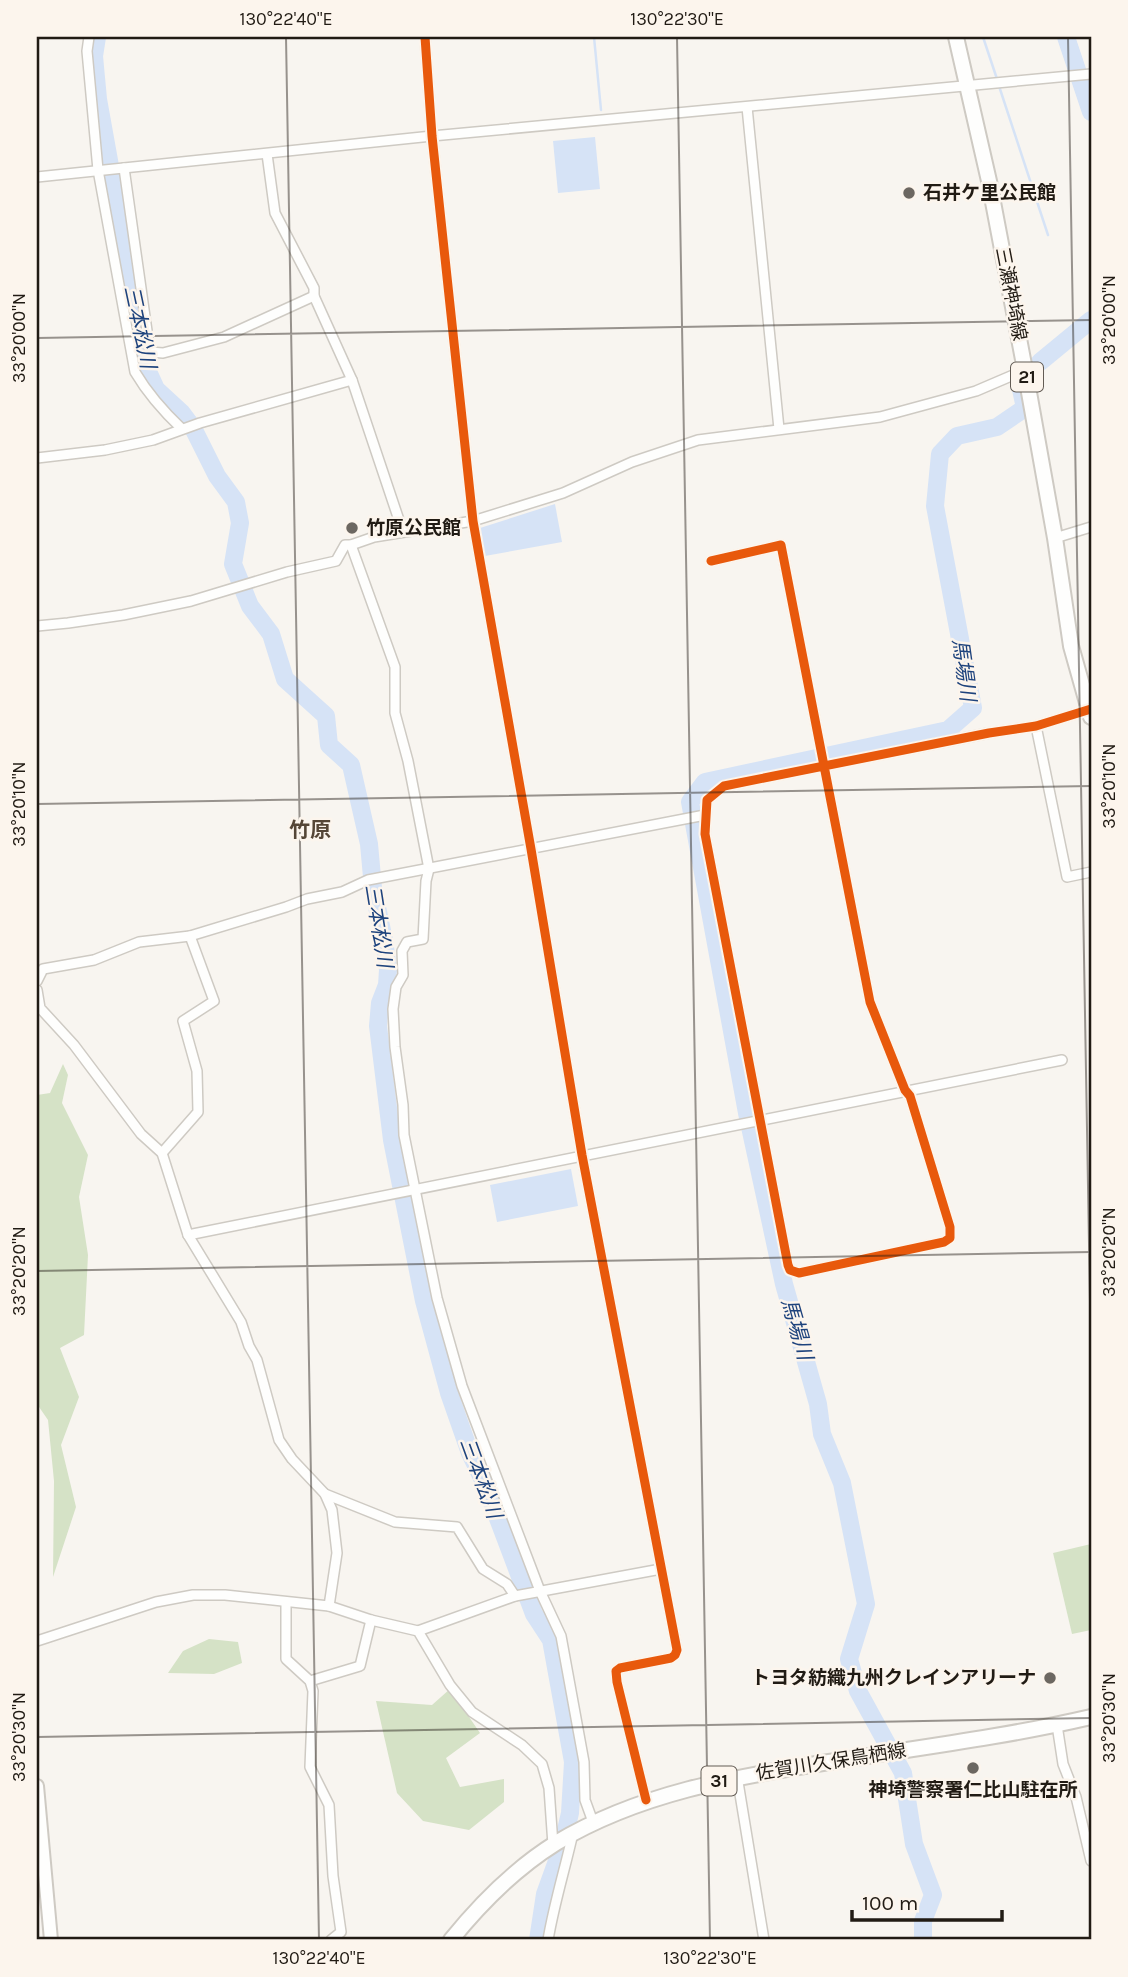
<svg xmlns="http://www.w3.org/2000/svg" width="1128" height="1977" viewBox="0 0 1128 1977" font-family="Karla,'Noto Sans JP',sans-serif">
<rect width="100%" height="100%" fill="#f8f5f0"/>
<g fill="#d5e2c6">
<path d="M63,1064L68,1075L62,1103L88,1155L79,1197L88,1255L84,1335L60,1348L79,1397L61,1445L76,1507L53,1577L54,1481L48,1420L37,1404V1095L50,1093Z"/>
<path d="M1091,1544V1630L1072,1634L1053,1553Z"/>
<path d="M209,1639L238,1642L242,1663L214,1674L168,1673L183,1651Z"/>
<path d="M450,1689L480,1733L446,1758L460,1787L504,1779V1802L469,1830L423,1821L397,1793L376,1701L432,1705Z"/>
</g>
<g fill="#d6e3f6">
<path d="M595,137L600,189L558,193L553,141Z"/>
<path d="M555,504L562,542L485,556L480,528Z"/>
<path d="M571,1169L578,1206L497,1222L490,1185Z"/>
</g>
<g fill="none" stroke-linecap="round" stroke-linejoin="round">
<g stroke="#d6e3f6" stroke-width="2.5">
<path d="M594,37L601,110"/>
<path d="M983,37L997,79"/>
<path d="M999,86L1048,235"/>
</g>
<g stroke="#d6e3f6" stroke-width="18">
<path d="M97,37L94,56L98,99L146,367L156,389L181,412L193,428L217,476L236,502L240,523L233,564L250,606L271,634L285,679L326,716L329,745L351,765L369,844L373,888L384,940L388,970L387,985L380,1003L378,1026L392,1140L424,1301L449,1393L470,1453L485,1484L534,1614L551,1640L573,1762L570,1813L562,1847L545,1894L538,1940"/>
<path d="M1066,37L1091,112"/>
<path d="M1040,362L1091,320"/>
<path d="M923,1940V1921L933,1895L914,1844L903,1773L858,1691L849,1659L866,1604L842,1483L822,1434L818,1404L784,1284L747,1113L690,802L705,782L948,730L973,708L935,506L940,454L957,436L997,427L1025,408L1019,380"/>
</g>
<g stroke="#cecac3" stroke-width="12">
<g id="street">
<path d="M89,37L87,51L98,170L135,372C148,394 163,411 182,429"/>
<path d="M425,37L432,136L473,521L531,849L582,1155L677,1650L675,1655L671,1658L620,1668L616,1671L617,1682L646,1800"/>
<path d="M747,107L779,429"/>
<path d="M267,154L275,213L314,288V296L352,380L403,532"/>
<path d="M124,168L150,352L163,353L224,337L314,296"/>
<path d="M37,177L432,136L1091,74"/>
<path d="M37,458L105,450L153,440L200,423L352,380"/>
<path d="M1055,538L1091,527"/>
<path d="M351,545L395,667V713L408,761L429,869L426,881L423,939L407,942L402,951L403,975L396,987L393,1009L395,1047L403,1105L404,1135L437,1298L462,1386L540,1591L561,1636L584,1762L585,1800L593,1822"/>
<path d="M711,561L781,545L870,1002L905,1090L910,1096L950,1227V1238L944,1242L799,1273L790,1270L788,1265L705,834L707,800L724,786L989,733L1036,726L1091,709"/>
<path d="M37,626L68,623L123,615L191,601L287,572L336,561L345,545H351L374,537L473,521L563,493L632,462L698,440L880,417L976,391L1025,370"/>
<path d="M1036,726L1067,877L1091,872"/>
<path d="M37,981L43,969L94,960L139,942L190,936L286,907L307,899L342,892L368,880L705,815"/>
<path d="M37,990L40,1008L74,1045L141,1134L162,1153L188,1235L241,1322L249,1346L257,1360L279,1440L292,1459L325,1494L332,1510L337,1553L329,1606"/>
<path d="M162,1153L198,1112L197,1071L183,1021L214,1001L190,936"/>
<path d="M188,1235L1062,1060"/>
<path d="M325,1494L395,1522L457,1527L483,1569L507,1584L515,1596"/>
<path d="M286,1602V1659L310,1681L313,1691L310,1767L329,1805L333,1876L341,1932L331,1940"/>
<path d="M418,1631L515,1596L661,1569"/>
<path d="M37,1641L156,1602L193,1595H225L329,1606L371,1620L418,1631L450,1685L472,1712L522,1745L542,1764L549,1788L553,1845"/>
<path d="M310,1681L360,1666L371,1620"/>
<path d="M1057,1725L1063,1764L1076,1797L1091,1861"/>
<path d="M737,1776L764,1940"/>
<path d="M548,1940C554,1904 565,1869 573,1833"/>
</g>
</g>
<g stroke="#cecac3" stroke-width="16">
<path id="secondary" d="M37,1786L51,1940"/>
</g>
<g stroke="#cecac3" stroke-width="18">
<g id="primary">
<path d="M956,37L989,181L1025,370L1055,538L1071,646L1091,717"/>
<path d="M451,1940C480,1904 516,1868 556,1843C639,1793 734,1777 829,1762C917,1748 1005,1737 1091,1717"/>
</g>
</g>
<use href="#street" stroke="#fefefd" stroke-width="9"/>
<use href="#secondary" stroke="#fefefd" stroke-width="12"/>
<use href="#primary" stroke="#fefefd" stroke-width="14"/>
<g stroke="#fcf5ed" stroke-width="13">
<g id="cycleway">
<path d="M425,37L432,136L473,521L531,849L582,1155L677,1650L675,1655L671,1658L620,1668L616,1671L617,1682L646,1800"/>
<path d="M711,561L781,545L870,1002L905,1090L910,1096L950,1227V1238L944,1242L799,1273L790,1270L788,1265L705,834L707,800L724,786L989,733L1036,726L1091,709"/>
</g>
</g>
<use href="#cycleway" stroke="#e8590c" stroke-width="9"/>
</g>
<path fill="none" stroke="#211b14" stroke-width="2" stroke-opacity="0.45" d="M286,37L319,1940M677,37L710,1940M1068,37L1091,1359M37,338L1091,320M37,804L1091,786M37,1271L1091,1252M37,1737L1091,1718"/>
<g fill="#6c6761" stroke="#fcf5ed" stroke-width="2.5">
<circle cx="909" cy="193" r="7"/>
<circle cx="352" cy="528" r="7"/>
<circle cx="1050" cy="1678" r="7"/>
<circle cx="973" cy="1768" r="7"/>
</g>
<g text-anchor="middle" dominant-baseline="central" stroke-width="5" stroke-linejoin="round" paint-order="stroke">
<g fill="#fcf5ed" stroke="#635c55" stroke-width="2">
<rect x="1011" y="362.5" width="32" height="29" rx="5"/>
<rect x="701.5" y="1766.5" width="35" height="29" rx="5"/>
</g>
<g font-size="18" font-weight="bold" fill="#211b14">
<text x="1027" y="377">21</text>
<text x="719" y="1781">31</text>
</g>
<g font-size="19" font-weight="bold" fill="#211b14" stroke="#fcf5ed" text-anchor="start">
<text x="923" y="193">石井ケ里公民館</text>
<text x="366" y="528">竹原公民館</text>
<text x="1036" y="1678" text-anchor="end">トヨタ紡織九州クレインアリーナ</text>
<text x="973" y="1790" text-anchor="middle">神埼警察署仁比山駐在所</text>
</g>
<g font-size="19" fill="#211b14" stroke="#fcf5ed">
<text transform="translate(1011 294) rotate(79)">三瀬神埼線</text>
<text transform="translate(831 1762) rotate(-9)">佐賀川久保鳥栖線</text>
</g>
<g font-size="21" font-style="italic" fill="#1e437d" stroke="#fcf5ed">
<text transform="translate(140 327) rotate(78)">三本松川</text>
<text transform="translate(964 670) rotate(82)">馬場川</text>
<text transform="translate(379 926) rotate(81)">三本松川</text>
<text transform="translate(797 1329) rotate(74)">馬場川</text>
<text transform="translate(481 1478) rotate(70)">三本松川</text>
</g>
<g font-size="21" font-weight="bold" fill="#554636" stroke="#fcf5ed">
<text x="310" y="830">竹原</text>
</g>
</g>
<rect width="1128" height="1977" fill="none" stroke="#fcf5ed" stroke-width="77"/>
<path d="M852 1910v10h150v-10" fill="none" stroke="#211b14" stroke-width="3.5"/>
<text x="862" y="1910" font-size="21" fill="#211b14" stroke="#fcf5ed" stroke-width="5" paint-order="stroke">100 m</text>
<rect x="38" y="38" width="1052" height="1900" fill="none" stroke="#211b14" stroke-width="2.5"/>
<g font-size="18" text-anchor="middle" fill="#211b14">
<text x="286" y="25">130°22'40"E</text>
<text x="677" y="25">130°22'30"E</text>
<text transform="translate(1109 320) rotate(-90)" y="6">33°20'00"N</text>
<text transform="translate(19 338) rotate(-90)" y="6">33°20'00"N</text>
<text transform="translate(1109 786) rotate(-90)" y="6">33°20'10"N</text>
<text transform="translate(19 804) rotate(-90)" y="6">33°20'10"N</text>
<text transform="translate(1109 1252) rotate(-90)" y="6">33°20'20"N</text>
<text transform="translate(19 1271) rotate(-90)" y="6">33°20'20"N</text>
<text transform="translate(1109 1718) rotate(-90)" y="6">33°20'30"N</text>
<text transform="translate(19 1737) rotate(-90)" y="6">33°20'30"N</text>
<text x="319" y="1964">130°22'40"E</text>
<text x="710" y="1964">130°22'30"E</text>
</g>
</svg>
